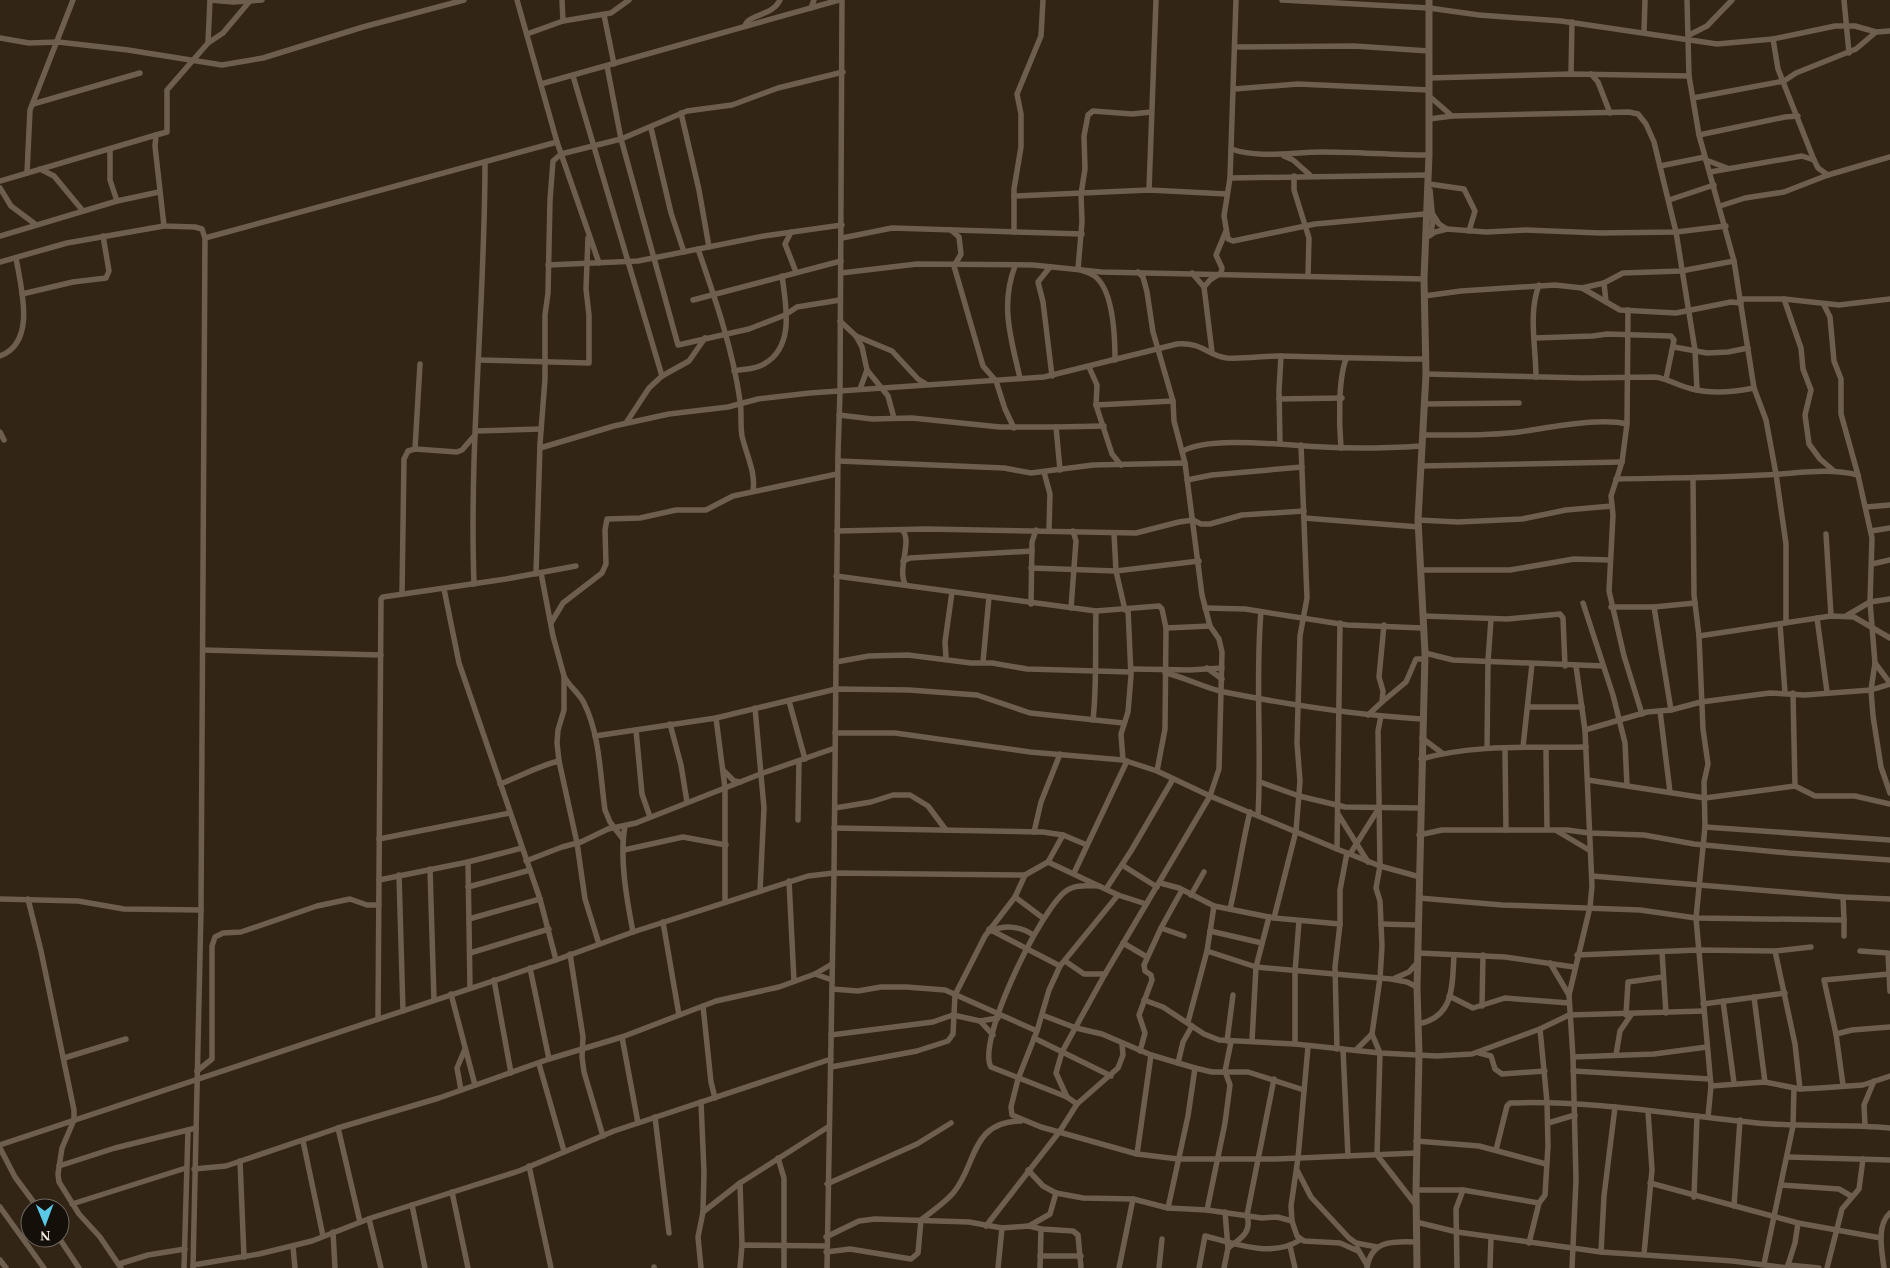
<svg xmlns="http://www.w3.org/2000/svg" width="1890" height="1268" viewBox="0 0 1890 1268" font-family="Georgia,serif">
<rect width="100%" height="100%" fill="#322516"/>
<g fill="none" stroke-linecap="round" stroke-linejoin="round">
<g stroke="#6d5e4d" stroke-width="5.5">
<path d="M210,0L233,2L262,0"/>
<path d="M1236,0L1230,178L1224,216L1228,239L1233,241L1315,224L1425,214"/>
<path d="M1282,0L1429,8L1479,15L1561,21L1717,44L1773,39L1835,26H1855L1876,32L1890,31"/>
<path d="M1687,0L1689,76L1699,135L1734,261L1754,388L1766,420L1776,474L1786,544V623"/>
<path d="M1844,0L1849,53"/>
<path d="M811,8L814,0"/>
<path d="M604,15L614,64"/>
<path d="M563,21L611,13L629,0"/>
<path d="M745,26C748,14 773,16 780,0"/>
<path d="M1644,33L1645,0"/>
<path d="M527,34L563,21L562,0"/>
<path d="M1689,35L1707,26L1732,0"/>
<path d="M0,38L29,43L58,42L128,50L222,65L263,58L363,27L464,0"/>
<path d="M1773,39L1778,69L1814,160L1818,168L1828,175"/>
<path d="M208,43L223,33L249,2"/>
<path d="M1235,47L1354,46L1429,51"/>
<path d="M607,66L621,139L678,345L749,329L785,315L797,307L840,300"/>
<path d="M1571,74L1572,22"/>
<path d="M1591,74L1598,82L1610,113"/>
<path d="M573,76L662,376"/>
<path d="M1429,78L1571,74L1689,76"/>
<path d="M541,84L839,0"/>
<path d="M1234,89L1298,84L1429,90"/>
<path d="M1429,96L1452,116"/>
<path d="M1693,98L1784,81L1796,73L1856,49L1876,32"/>
<path d="M33,104L140,73"/>
<path d="M681,113L699,190L709,247"/>
<path d="M1429,119L1452,116L1629,112L1638,114L1646,124L1654,142L1676,232L1695,350L1697,390"/>
<path d="M651,128L671,213L684,252"/>
<path d="M1699,135L1785,117L1798,116"/>
<path d="M557,142L599,263"/>
<path d="M1231,149C1261,159 1291,152 1322,152C1358,152 1393,155 1429,155"/>
<path d="M110,150V180L117,201"/>
<path d="M1284,156L1293,160L1310,175"/>
<path d="M1706,160L1727,168"/>
<path d="M1660,166L1705,157"/>
<path d="M40,169L54,176L83,211"/>
<path d="M1710,172L1802,156L1814,160"/>
<path d="M27,173L30,110L73,0"/>
<path d="M1294,176V190L1309,238L1308,276"/>
<path d="M1230,178L1428,175"/>
<path d="M0,181L156,135"/>
<path d="M1429,184L1464,189L1475,211L1469,231"/>
<path d="M0,188L11,206L35,224"/>
<path d="M1149,190L1156,0"/>
<path d="M1014,196L1149,190L1227,194"/>
<path d="M1669,200L1714,185"/>
<path d="M1720,206L1745,198L1784,192L1828,175L1890,157"/>
<path d="M1432,213L1439,224L1447,229"/>
<path d="M951,230L959,237L961,254L954,266L983,366L996,381L1005,409L1014,428"/>
<path d="M791,232L785,244L796,272"/>
<path d="M1014,232V189L1021,147V114L1017,94L1041,36L1043,0"/>
<path d="M1430,235L1433,222L1430,190"/>
<path d="M0,236L117,201L159,192"/>
<path d="M1429,236L1435,232L1447,229L1486,232L1526,230L1600,233L1676,232L1726,226"/>
<path d="M205,238L557,142L517,0"/>
<path d="M842,238L892,228L1082,234"/>
<path d="M698,249C715,298 733,350 740,401C742,412 740,424 742,436C746,454 756,472 753,491"/>
<path d="M0,262L67,243L164,226"/>
<path d="M548,265L638,261L764,236L842,225"/>
<path d="M1015,266C1000,305 1011,339 1020,378"/>
<path d="M1050,267L1038,282L1043,302L1052,376"/>
<path d="M841,273L917,264L1033,265L1101,272L1424,279"/>
<path d="M1192,273L1204,287L1212,352"/>
<path d="M1604,283L1606,302"/>
<path d="M1204,287L1210,280L1221,273L1222,268L1216,255L1226,231"/>
<path d="M1582,288L1604,283L1623,273L1681,271L1734,261"/>
<path d="M22,294L73,282L106,278L109,271L103,236"/>
<path d="M1424,296L1461,291L1555,285L1582,288L1620,310L1676,313L1731,302L1741,303"/>
<path d="M1740,299H1784L1839,305L1890,299"/>
<path d="M1784,299L1801,348L1803,369L1811,390L1805,415L1809,444L1820,459L1834,471"/>
<path d="M693,300L841,261"/>
<path d="M1824,305L1830,317L1834,361L1841,379V414L1858,475"/>
<path d="M1628,310L1627,424L1622,462L1611,496L1613,515L1609,591L1624,656L1642,714"/>
<path d="M840,321L856,336L862,347L867,370L888,396L894,418"/>
<path d="M856,336L892,351L918,379L926,384"/>
<path d="M1535,338L1593,336L1607,334L1671,336L1674,340L1666,379"/>
<path d="M1674,347L1707,353L1728,352L1748,348"/>
<path d="M0,356C37,342 21,288 16,258"/>
<path d="M479,360L589,363V315L586,289L588,238"/>
<path d="M1115,360C1115,337 1114,288 1093,275C1089,272 1083,271 1078,269L1082,222L1081,194L1085,169L1084,136L1088,115L1093,111L1132,114L1151,112"/>
<path d="M1089,367L1097,385L1096,405L1112,454L1121,465"/>
<path d="M734,371C744,369 756,369 764,364C795,347 786,305 782,276"/>
<path d="M1426,374L1582,378L1655,377C1669,379 1679,386 1692,389C1712,394 1734,392 1754,388"/>
<path d="M1536,377C1536,348 1528,313 1539,285"/>
<path d="M860,389L867,370"/>
<path d="M1279,399L1342,398"/>
<path d="M1424,404L1519,403"/>
<path d="M1096,405L1173,401"/>
<path d="M839,415L872,419L912,418L1000,427H1056L1060,470"/>
<path d="M626,423L649,388L662,376L689,361L705,338"/>
<path d="M1056,427L1104,426"/>
<path d="M476,431L541,429"/>
<path d="M0,432L4,440"/>
<path d="M1423,435C1455,435 1488,436 1519,432C1549,428 1599,417 1627,424"/>
<path d="M1280,443L1279,390L1281,356"/>
<path d="M540,448L614,426L669,414L728,407L758,399L810,393L1044,377L1177,344C1204,342 1207,356 1227,358C1245,359 1263,356 1280,356C1329,357 1377,359 1425,359"/>
<path d="M1341,448C1339,424 1338,380 1346,359"/>
<path d="M415,449L457,452L462,450L475,435"/>
<path d="M1183,451C1210,435 1290,446 1323,447C1356,449 1389,448 1422,446"/>
<path d="M838,461L1004,468L1031,473L1093,465L1185,463"/>
<path d="M1421,466L1622,462"/>
<path d="M1044,472L1050,494L1049,530"/>
<path d="M1616,479C1665,478 1714,478 1763,475C1795,474 1827,467 1858,475L1872,538L1870,602L1875,663L1871,690L1873,716L1881,767L1890,793"/>
<path d="M1693,479L1694,595L1699,636L1703,729L1708,764L1704,782L1705,827L1696,918L1711,1086L1708,1117"/>
<path d="M1187,480L1212,475L1302,467"/>
<path d="M1866,507L1890,505"/>
<path d="M1304,518L1419,527"/>
<path d="M1418,520L1458,522L1522,519L1566,510L1612,506"/>
<path d="M902,530C913,540 897,568 905,584"/>
<path d="M837,531L926,529L1136,533L1179,522L1193,520L1201,524H1210L1242,515L1304,511"/>
<path d="M1871,531L1890,528"/>
<path d="M1114,533L1116,571L1125,610"/>
<path d="M1826,534L1831,616"/>
<path d="M903,561L910,558L1032,551"/>
<path d="M1872,564L1890,560"/>
<path d="M1031,568L1116,571L1199,561"/>
<path d="M1421,570H1510L1574,559L1610,560"/>
<path d="M541,573L553,636L564,676V710L558,730L557,743L559,761L577,843L585,899L599,944"/>
<path d="M536,574L540,444L545,379V315L548,293L550,200L553,161L561,154L621,139L687,111L732,105L778,88L843,72"/>
<path d="M836,576L1096,611L1159,606L1162,609L1166,628L1210,626"/>
<path d="M474,584C469,443 485,303 485,163"/>
<path d="M444,589L459,663L540,899L556,960"/>
<path d="M402,594L404,459L408,451L415,449L420,364"/>
<path d="M1583,603L1613,695L1625,743L1627,785"/>
<path d="M1031,604L1032,542L1036,530"/>
<path d="M1611,607H1654L1695,603"/>
<path d="M1654,607L1671,710"/>
<path d="M1071,608L1076,541L1073,531"/>
<path d="M1205,608L1245,609L1347,625L1423,628"/>
<path d="M1423,616L1507,619L1560,614L1563,618L1565,666"/>
<path d="M1846,616L1870,602L1890,599"/>
<path d="M1817,618L1827,692"/>
<path d="M551,623L563,603L602,573L606,564L605,530L607,519L640,518L676,510H706L733,496L837,474"/>
<path d="M1780,624L1785,693"/>
<path d="M1699,636L1831,616L1854,617L1890,638"/>
<path d="M203,650L381,655"/>
<path d="M1425,653L1453,660L1603,666"/>
<path d="M946,658L945,642L952,592"/>
<path d="M836,662L869,656L908,655L971,663H992L1027,669L1131,672"/>
<path d="M983,662L989,597"/>
<path d="M1875,663L1890,683"/>
<path d="M1207,668L1222,679"/>
<path d="M1131,669L1190,670L1222,668"/>
<path d="M1165,673C1185,677 1204,688 1224,692C1290,705 1355,715 1422,719"/>
<path d="M565,678C570,687 579,693 584,703C600,735 600,775 605,810L610,822L623,839"/>
<path d="M1793,693L1795,786"/>
<path d="M789,701L805,759"/>
<path d="M1382,702L1406,682L1416,659H1425"/>
<path d="M1528,707H1582"/>
<path d="M755,708L764,808L760,891"/>
<path d="M1660,711L1670,792"/>
<path d="M1368,715L1382,702L1383,691L1379,677L1384,625"/>
<path d="M1381,716L1378,731L1380,866L1376,888L1380,901L1382,946L1380,978L1372,1034L1380,1053L1377,1155L1416,1205"/>
<path d="M716,718L725,788V902"/>
<path d="M1093,720C1097,684 1095,648 1096,611"/>
<path d="M670,724L681,765L687,802"/>
<path d="M636,730L642,794L650,817"/>
<path d="M1585,730L1647,712L1671,710L1701,702L1770,693L1805,695L1871,690L1890,684"/>
<path d="M835,733H895L1030,752L1123,760L1157,771L1210,796L1337,849L1380,866L1420,877"/>
<path d="M595,736L716,718L836,689L909,690L977,695L1030,713L1123,723"/>
<path d="M1422,738L1442,753"/>
<path d="M1523,747L1532,664"/>
<path d="M1487,748L1488,661L1491,619"/>
<path d="M1546,748L1547,829"/>
<path d="M1505,749L1506,830"/>
<path d="M1421,759C1475,744 1531,748 1586,747"/>
<path d="M1123,760L1121,734L1128,712L1131,676L1128,609"/>
<path d="M724,771L734,781L740,782"/>
<path d="M1157,771L1165,729L1166,628"/>
<path d="M1588,780L1705,798L1795,786L1815,796H1855L1890,804"/>
<path d="M1260,782L1299,796L1345,807L1420,808"/>
<path d="M500,784C521,776 538,766 559,761"/>
<path d="M835,808L871,802L893,795H910L928,806L946,830"/>
<path d="M1338,814L1368,862"/>
<path d="M1258,815C1262,747 1255,679 1261,612"/>
<path d="M798,820L799,761"/>
<path d="M625,826C619,857 627,901 633,932"/>
<path d="M1705,827L1890,840"/>
<path d="M834,828L1043,832L1063,835L1087,845"/>
<path d="M1557,831L1589,850"/>
<path d="M1034,832L1041,802L1060,754"/>
<path d="M1419,835L1442,830H1567L1589,833L1644,835L1694,844L1789,853L1890,860"/>
<path d="M379,839L510,813"/>
<path d="M1337,849L1340,623"/>
<path d="M624,850L683,837L726,845"/>
<path d="M1350,854L1379,808"/>
<path d="M526,861L562,847L581,842L608,829L636,823L763,773L835,748"/>
<path d="M468,862L470,988"/>
<path d="M1048,862L1118,895L1146,904"/>
<path d="M1122,865L1157,887"/>
<path d="M430,869L434,1000"/>
<path d="M1074,873L1127,761"/>
<path d="M399,875L403,1011"/>
<path d="M1592,876L1843,897L1890,899"/>
<path d="M379,880L468,862L522,848"/>
<path d="M789,881L794,981"/>
<path d="M1160,883L1179,888L1214,906L1274,918L1340,924L1335,967L1337,1049"/>
<path d="M468,887L530,870"/>
<path d="M1106,889L1131,851L1173,779"/>
<path d="M1118,895L1060,966L1049,990L1037,1031L1018,1079L1011,1107L1012,1115L1041,1127L1137,1154L1178,1159H1276L1417,1153"/>
<path d="M1191,895L1204,872"/>
<path d="M1015,897L1043,918"/>
<path d="M1843,897L1844,920"/>
<path d="M1419,898L1502,905L1640,910L1696,918L1844,920V936"/>
<path d="M0,899L78,901L124,909L201,910"/>
<path d="M28,899L41,951L74,1110V1120L62,1148L58,1174L59,1182L79,1214L100,1237L121,1268"/>
<path d="M1230,909C1238,876 1242,844 1250,812"/>
<path d="M1274,918L1296,831L1300,781L1297,743L1300,636L1307,598L1301,445"/>
<path d="M469,919L540,899"/>
<path d="M663,922L679,1015"/>
<path d="M1340,924V890L1347,853"/>
<path d="M1381,924L1418,925"/>
<path d="M1161,928L1184,936"/>
<path d="M989,929L1060,966"/>
<path d="M992,931C1005,924 1022,927 1033,935"/>
<path d="M1210,931L1262,943"/>
<path d="M1123,943L1147,957"/>
<path d="M1207,951L1256,967L1391,979L1407,982L1417,987"/>
<path d="M1775,951L1795,1044L1800,1089"/>
<path d="M1860,951L1888,953L1890,991"/>
<path d="M1662,952L1666,1013"/>
<path d="M470,953L549,929"/>
<path d="M1418,953L1505,957L1574,967"/>
<path d="M570,954L583,1037L582,1057L584,1072L603,1136"/>
<path d="M1577,955L1698,950L1775,951L1811,947"/>
<path d="M1065,961L1084,974H1105"/>
<path d="M1550,963L1569,995"/>
<path d="M530,968L549,1059"/>
<path d="M815,974L832,980"/>
<path d="M1395,978L1409,972L1417,963"/>
<path d="M494,980L511,1073"/>
<path d="M832,989L858,991L881,987H906L945,990L1037,1031"/>
<path d="M451,994L475,1085"/>
<path d="M1449,996L1473,1008L1505,998L1569,1003"/>
<path d="M1754,997L1765,1082"/>
<path d="M1144,1000L1163,1007L1204,1034L1219,1040L1295,1044L1380,1053L1437,1056L1472,1054L1540,1029"/>
<path d="M1723,1001L1734,1083"/>
<path d="M1703,1004L1785,993"/>
<path d="M703,1006L711,1082L715,1098"/>
<path d="M1482,1006L1483,955"/>
<path d="M1042,1015L1076,1028L1102,1034L1151,1055L1195,1068L1212,1072H1248L1304,1090"/>
<path d="M1626,1015L1628,982L1663,977"/>
<path d="M378,1019L381,599L383,597L506,579L576,566"/>
<path d="M980,1021L993,1035"/>
<path d="M1188,1022L1207,951L1214,906"/>
<path d="M1418,1024C1455,1017 1452,985 1454,955"/>
<path d="M1836,1034L1852,1030L1890,1027"/>
<path d="M831,1035L933,1022L953,1015L980,1021L998,1018"/>
<path d="M622,1037L638,1123"/>
<path d="M1034,1038L1111,1076"/>
<path d="M1227,1041L1233,995"/>
<path d="M1252,1041L1256,967L1269,917"/>
<path d="M1295,1044V972L1299,921"/>
<path d="M1308,1047L1298,1158L1291,1206L1292,1221L1297,1236L1304,1241L1340,1243L1358,1251"/>
<path d="M1343,1049L1348,1156"/>
<path d="M1356,1050L1372,1034"/>
<path d="M1140,1051L1145,1033L1139,1015L1152,980L1151,975L1145,971L1144,965L1161,928L1182,890"/>
<path d="M1479,1053L1491,1056L1495,1069L1502,1074L1545,1071"/>
<path d="M1616,1055L1620,1031L1631,1015"/>
<path d="M1573,1057L1654,1054L1707,1047"/>
<path d="M64,1058L126,1039"/>
<path d="M1178,1063L1183,1042L1192,1026"/>
<path d="M539,1064L564,1151"/>
<path d="M831,1067L917,1051L948,1041L953,1034L955,995L985,936L1015,897L1025,875L1048,862L1063,835"/>
<path d="M197,1071L212,1059V946L215,937L223,933L241,932L317,906L350,899L367,905H379"/>
<path d="M1573,1071L1710,1079"/>
<path d="M1843,1085L1836,1034L1824,980L1889,974"/>
<path d="M1711,1086L1765,1082L1800,1089L1820,1088L1863,1085L1890,1076"/>
<path d="M461,1090L457,1068L465,1049"/>
<path d="M1067,1097L1056,1073L1062,1052L1105,974L1210,796L1219,769L1222,652L1219,639L1210,626L1202,595L1185,463L1174,421L1173,401L1153,332L1147,292L1143,277L1138,272"/>
<path d="M701,1102L704,1172L703,1212L698,1237L701,1268"/>
<path d="M1077,1104L1067,1097L991,1067C976,1041 1041,909 1066,891C1075,884 1088,886 1099,886"/>
<path d="M655,1117L669,1233"/>
<path d="M1548,1123L1575,1115"/>
<path d="M1865,1125L1864,1105L1874,1081"/>
<path d="M338,1128L360,1222"/>
<path d="M303,1141L323,1236"/>
<path d="M1416,1141L1479,1146L1546,1164"/>
<path d="M0,1145L556,960L633,932L808,876L834,873L1025,875"/>
<path d="M0,1148L15,1177L38,1208"/>
<path d="M1496,1150L1507,1106L1510,1103C1593,1100 1674,1115 1757,1123C1801,1127 1846,1124 1890,1128"/>
<path d="M1137,1154L1151,1055"/>
<path d="M1787,1157L1890,1160"/>
<path d="M778,1158L784,1178V1268"/>
<path d="M240,1161L244,1257"/>
<path d="M59,1166L115,1148L196,1128"/>
<path d="M529,1166L551,1268"/>
<path d="M194,1169L226,1166L338,1128L439,1098L549,1059L622,1037L716,1001L779,987L815,974L832,964"/>
<path d="M1028,1170L1043,1186L1056,1193L1083,1198L1133,1199L1168,1208L1207,1210L1262,1218L1277,1217L1292,1221"/>
<path d="M1297,1170L1311,1197L1349,1238L1356,1243L1377,1247"/>
<path d="M740,1183L742,1245"/>
<path d="M1650,1183L1798,1223L1881,1238"/>
<path d="M827,1184L917,1144L951,1123"/>
<path d="M1781,1185L1839,1189L1851,1196"/>
<path d="M1416,1190H1463L1539,1203"/>
<path d="M452,1192L468,1268"/>
<path d="M1694,1197L1697,1116"/>
<path d="M72,1204L186,1168"/>
<path d="M412,1205L425,1268"/>
<path d="M1734,1206L1740,1120"/>
<path d="M0,1207L44,1268"/>
<path d="M1168,1208L1188,1116L1195,1068"/>
<path d="M1207,1210L1225,1123L1230,1085L1225,1071L1231,1042"/>
<path d="M703,1212L740,1183L828,1127"/>
<path d="M369,1219L381,1268"/>
<path d="M1416,1222L1457,1232L1601,1252L1733,1261L1787,1268"/>
<path d="M986,1226L1060,1131L1077,1104L1118,1068L1123,1055L1122,1044"/>
<path d="M1029,1226L1050,1214L1056,1193"/>
<path d="M333,1232L335,1268"/>
<path d="M826,1237L859,1221L875,1219L969,1222L1002,1228L1029,1226L1041,1229L1073,1231L1078,1235L1081,1268"/>
<path d="M59,1238L79,1268"/>
<path d="M1529,1243L1539,1203L1545,1195L1548,1146L1547,1102L1540,1029L1569,1015L1704,1011"/>
<path d="M1290,1246L1295,1268"/>
<path d="M293,1247L295,1268"/>
<path d="M1228,1248C1241,1238 1252,1233 1247,1215L1274,1079"/>
<path d="M1357,1248L1367,1265"/>
<path d="M826,1252L850,1249L911,1259L918,1253L921,1220C932,1211 945,1203 954,1192C977,1164 970,1122 1021,1121"/>
<path d="M1601,1252L1604,1196L1615,1107"/>
<path d="M1644,1254L1652,1170L1648,1111"/>
<path d="M1040,1256H1081"/>
<path d="M0,1260L6,1268"/>
<path d="M119,1264L148,1255L185,1249"/>
<path d="M1764,1264L1793,1126L1794,1088"/>
<path d="M193,1265L259,1254L312,1241L371,1218L519,1171L614,1131L831,1059"/>
<path d="M1788,1265L1819,1268"/>
<path d="M654,1267V1268"/>
<path d="M184,1268L188,1130"/>
<path d="M193,1268L201,910L205,238L202,229L195,227L164,226L155,146L156,135L167,132V90L208,43L210,0"/>
<path d="M740,1268L742,1245L826,1246"/>
<path d="M827,1268L834,873L838,453L840,392L842,0"/>
<path d="M998,1268L1002,1228"/>
<path d="M1040,1268L1041,1229"/>
<path d="M1119,1268L1133,1199"/>
<path d="M1159,1268L1162,1239"/>
<path d="M1199,1268L1205,1236C1236,1244 1272,1258 1300,1240"/>
<path d="M1224,1268L1228,1248L1225,1212"/>
<path d="M1367,1268C1371,1240 1393,1241 1417,1242"/>
<path d="M1457,1268L1456,1209L1463,1190"/>
<path d="M1490,1268L1491,1237"/>
<path d="M1572,1268L1576,1180L1573,1057L1569,995L1590,907L1592,886L1585,730L1576,666"/>
<path d="M1787,1268L1795,1243L1798,1223"/>
<path d="M1827,1268L1842,1209L1859,1189L1863,1159"/>
<path d="M1884,1268C1882,1252 1876,1225 1890,1213"/>
</g>
<path stroke="#6d5e4d" stroke-width="7" d="M1417,1268L1416,1190L1419,1055L1417,987L1425,653L1418,520L1426,374L1424,279L1429,155V0"/>
</g>
<g transform="translate(45 1223) rotate(179)"><circle r="24" fill="#150f09" stroke="#6f6760"/>
<path d="M0-4L9 19L0 12L-9 19Z" fill="#5ac8e6"/>
<text y="-8" font-size="14" font-weight="bold" text-anchor="middle" fill="#f6ece3">N</text>
</g>
</svg>
